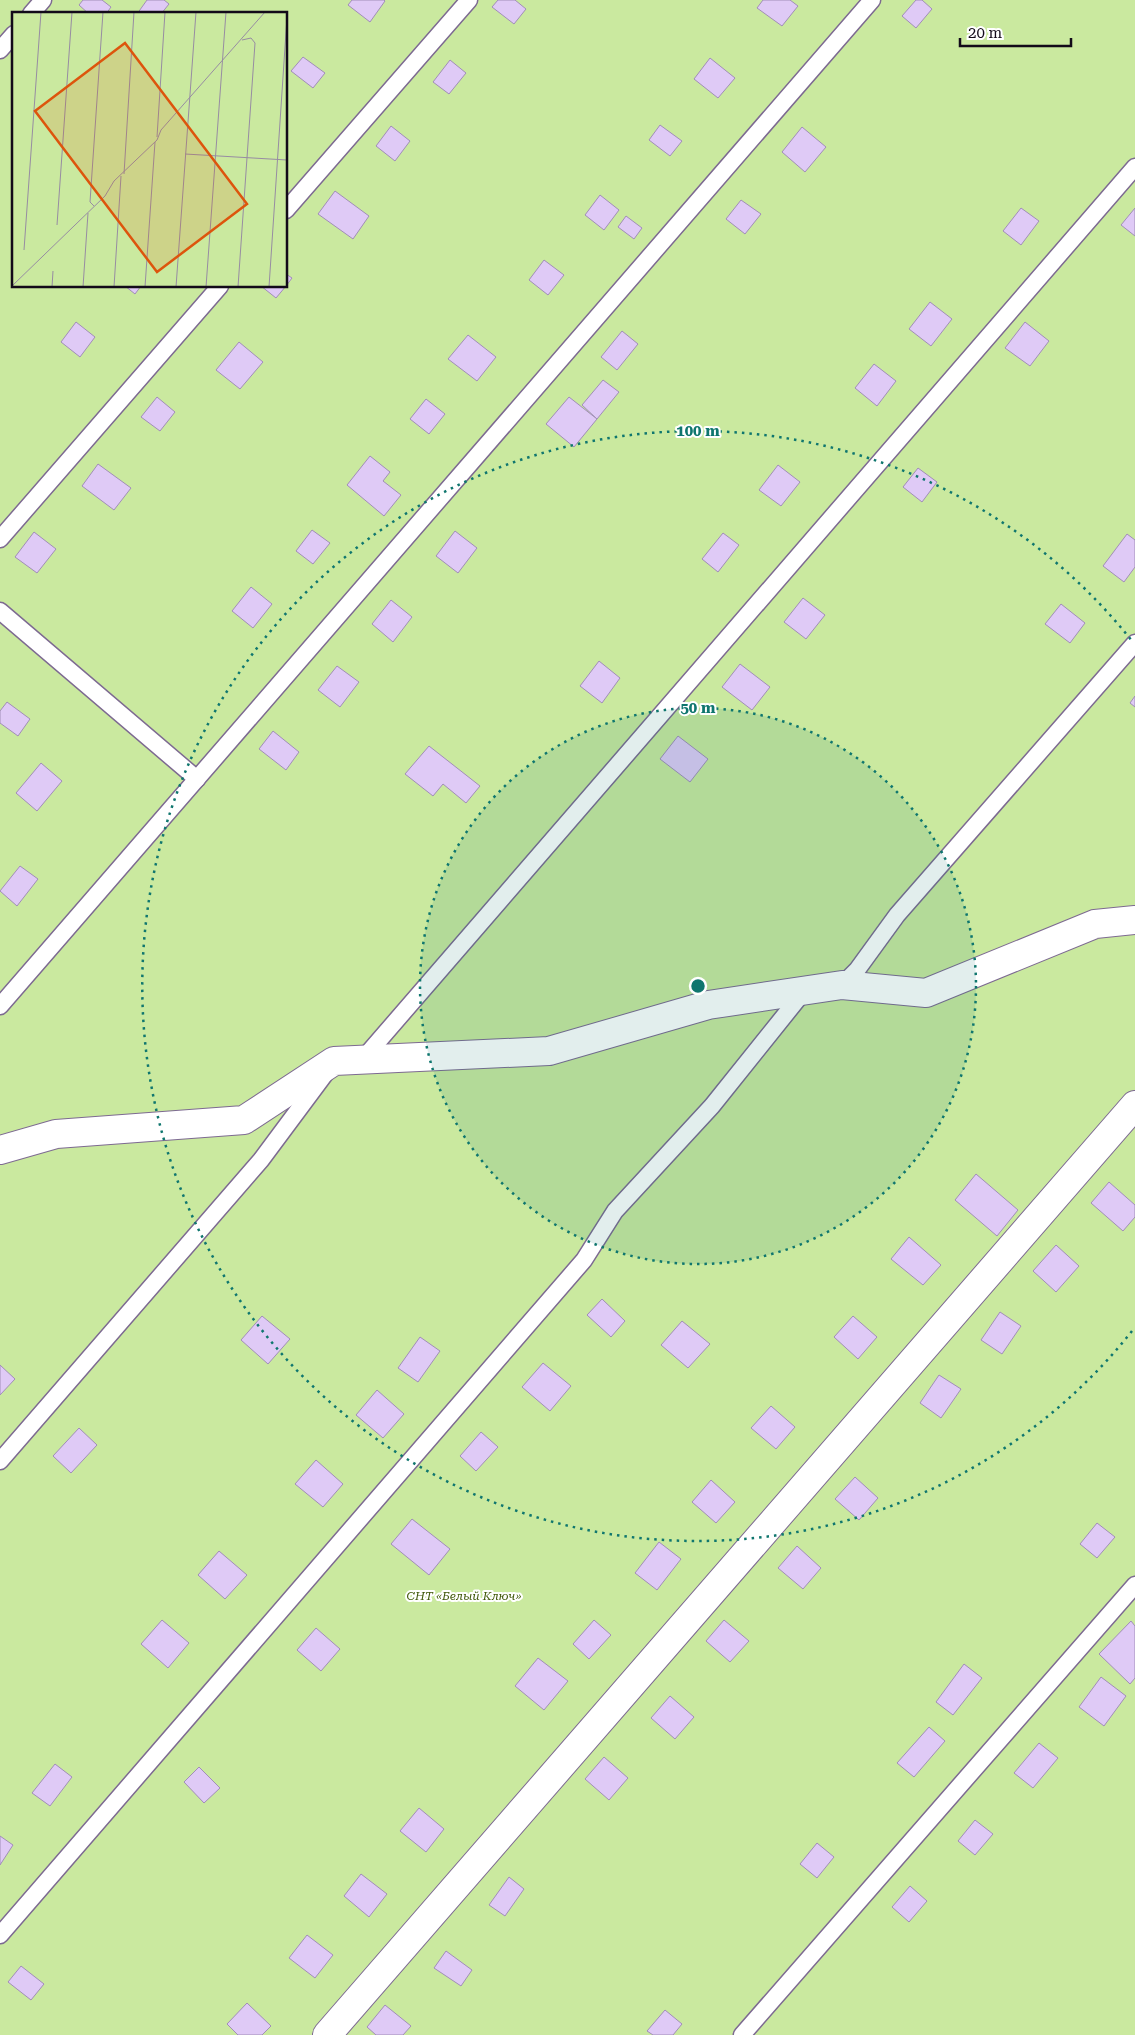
<svg xmlns="http://www.w3.org/2000/svg" width="1135" height="2035" viewBox="0 0 1135 2035" font-family="'Roboto Serif',serif">
<rect width="100%" height="100%" fill="#efe3fe"/>
<path fill="#cae99f" fill-rule="evenodd" d="M0,0H1135V2035H0ZM14,14H286V286H14Z"/>
<g fill="#dfcaf6" stroke="#a18eb7">
<path d="M83,0H102L111,7L106,14H89L79,5Z"/>
<path d="M147,0H164L169,4L161,14H137Z"/>
<path d="M352,0H384L385,1L370,22L348,5Z"/>
<path d="M498,0H515L526,9L514,24L492,7Z"/>
<path d="M763,0H790L798,6L782,26L757,8Z"/>
<path d="M916,0H922L932,9L916,28L902,16Z"/>
<path d="M303,57L325,73L313,88L291,71Z"/>
<path d="M710,58L735,78L718,98L694,79Z"/>
<path d="M450,60L466,73L449,94L433,82Z"/>
<path d="M660,125L682,141L670,156L649,140Z"/>
<path d="M391,126L410,141L395,161L376,146Z"/>
<path d="M802,127L826,147L805,172L782,152Z"/>
<path d="M335,191L369,216L353,239L318,214Z"/>
<path d="M600,195L619,210L604,230L585,215Z"/>
<path d="M741,200L761,214L745,234L726,219Z"/>
<path d="M1021,208L1039,221L1021,245L1003,231Z"/>
<path d="M1135,208V236L1121,225Z"/>
<path d="M626,216L642,228L634,239L618,227Z"/>
<path d="M544,260L564,275L548,295L529,280Z"/>
<path d="M286,274L292,278L286,286Z"/>
<path d="M125,286H141L135,294Z"/>
<path d="M261,286H286L276,298Z"/>
<path d="M930,302L952,319L931,346L909,329Z"/>
<path d="M76,322L95,337L80,357L61,342Z"/>
<path d="M1025,322L1049,341L1030,366L1005,348Z"/>
<path d="M622,331L638,344L617,370L601,357Z"/>
<path d="M468,335L496,357L477,381L448,359Z"/>
<path d="M239,342L263,362L240,389L216,370Z"/>
<path d="M874,364L896,381L877,406L855,388Z"/>
<path d="M603,380L619,392L597,419L582,405Z"/>
<path d="M157,397L175,412L160,431L141,417Z"/>
<path d="M569,397L597,419L574,447L546,424Z"/>
<path d="M426,399L445,414L429,434L410,419Z"/>
<path d="M370,456L390,472L383,481L401,495L384,516L347,485Z"/>
<path d="M98,464L131,488L114,510L82,486Z"/>
<path d="M778,465L800,482L781,506L759,490Z"/>
<path d="M918,468L937,482L922,502L903,487Z"/>
<path d="M312,530L330,543L313,564L296,551Z"/>
<path d="M455,531L477,548L458,573L436,556Z"/>
<path d="M34,532L56,549L37,573L15,557Z"/>
<path d="M723,533L739,545L718,572L702,559Z"/>
<path d="M1127,534L1135,540V567L1124,582L1103,566Z"/>
<path d="M251,587L272,604L253,628L232,611Z"/>
<path d="M803,598L825,615L806,639L784,622Z"/>
<path d="M391,600L412,617L393,642L372,624Z"/>
<path d="M1061,604L1085,623L1070,643L1045,624Z"/>
<path d="M599,661L620,678L602,703L580,686Z"/>
<path d="M740,664L770,687L752,710L722,687Z"/>
<path d="M337,666L359,682L340,707L318,690Z"/>
<path d="M1135,696V707L1130,703Z"/>
<path d="M7,702L30,719L18,736L0,723V711Z"/>
<path d="M273,731L299,752L286,770L259,749Z"/>
<path d="M678,736L708,759L690,782L660,759Z"/>
<path d="M429,746L480,786L466,803L443,784L433,796L405,774Z"/>
<path d="M41,763L62,781L37,811L16,793Z"/>
<path d="M20,866L38,879L17,906L0,891Z"/>
<path d="M976,1174L1018,1210L997,1236L955,1200Z"/>
<path d="M1109,1182L1135,1205V1217L1123,1231L1091,1203Z"/>
<path d="M909,1237L941,1265L923,1285L891,1259Z"/>
<path d="M1056,1245L1079,1266L1056,1292L1033,1271Z"/>
<path d="M602,1299L625,1321L611,1337L587,1315Z"/>
<path d="M1000,1312L1021,1326L1002,1354L981,1340Z"/>
<path d="M262,1316L290,1339L268,1364L241,1340Z"/>
<path d="M853,1316L877,1337L858,1359L834,1337Z"/>
<path d="M682,1321L710,1344L688,1368L661,1345Z"/>
<path d="M420,1337L440,1351L418,1382L398,1368Z"/>
<path d="M543,1363L571,1386L550,1411L522,1387Z"/>
<path d="M0,1365L15,1379L0,1395Z"/>
<path d="M939,1375L961,1389L941,1418L920,1403Z"/>
<path d="M377,1390L404,1414L383,1438L356,1415Z"/>
<path d="M771,1406L795,1427L776,1449L751,1428Z"/>
<path d="M79,1428L97,1445L71,1473L53,1456Z"/>
<path d="M481,1432L498,1447L476,1471L460,1456Z"/>
<path d="M316,1460L343,1484L323,1507L295,1484Z"/>
<path d="M855,1477L878,1498L859,1520L835,1499Z"/>
<path d="M711,1480L735,1502L716,1523L692,1502Z"/>
<path d="M412,1519L450,1549L429,1575L391,1544Z"/>
<path d="M1097,1523L1115,1537L1097,1558L1080,1544Z"/>
<path d="M659,1542L681,1559L657,1590L635,1573Z"/>
<path d="M797,1546L821,1568L803,1589L778,1568Z"/>
<path d="M219,1551L247,1575L225,1599L198,1575Z"/>
<path d="M162,1620L189,1643L168,1668L141,1644Z"/>
<path d="M594,1620L611,1635L589,1659L573,1644Z"/>
<path d="M724,1620L749,1641L730,1662L706,1641Z"/>
<path d="M1131,1621L1135,1626V1678L1130,1684L1099,1654Z"/>
<path d="M316,1628L340,1649L321,1671L297,1650Z"/>
<path d="M538,1658L568,1681L544,1710L515,1686Z"/>
<path d="M964,1664L982,1678L953,1715L936,1702Z"/>
<path d="M1101,1677L1126,1696L1104,1726L1079,1707Z"/>
<path d="M670,1696L694,1717L675,1739L651,1718Z"/>
<path d="M929,1727L945,1741L914,1777L897,1763Z"/>
<path d="M1039,1743L1058,1758L1033,1788L1014,1773Z"/>
<path d="M604,1757L628,1778L609,1800L585,1779Z"/>
<path d="M55,1764L72,1777L50,1806L32,1793Z"/>
<path d="M199,1767L220,1788L204,1803L184,1782Z"/>
<path d="M419,1808L444,1829L426,1852L400,1831Z"/>
<path d="M975,1820L993,1834L975,1855L958,1841Z"/>
<path d="M0,1836L13,1845L0,1865Z"/>
<path d="M817,1843L834,1857L817,1878L800,1864Z"/>
<path d="M361,1874L387,1894L369,1917L344,1896Z"/>
<path d="M509,1877L524,1889L505,1916L489,1905Z"/>
<path d="M910,1886L927,1901L909,1922L892,1907Z"/>
<path d="M307,1935L333,1955L315,1978L289,1958Z"/>
<path d="M446,1951L472,1970L461,1986L434,1968Z"/>
<path d="M21,1966L44,1984L31,2000L8,1982Z"/>
<path d="M247,2003L271,2026L262,2035H238L227,2024Z"/>
<path d="M385,2005L411,2026L403,2035H376L367,2027Z"/>
<path d="M665,2010L682,2024L673,2035H653L647,2031Z"/>
</g>
<g fill="none" stroke-linecap="round" stroke-linejoin="round">
<g stroke="#7d6a91" stroke-width="19">
<g id="lane">
<path d="M31,14L43,0"/>
<path d="M0,50L14,34"/>
<path d="M286,210L469,0"/>
<path d="M0,539L220,286"/>
<path d="M0,611L197,779"/>
<path d="M842,985L857,970L897,915L1135,643"/>
<path d="M0,1006L872,0"/>
<path d="M362,1060L1135,167"/>
<path d="M0,1461L261,1160L325,1074"/>
<path d="M0,1935L584,1260L615,1211L712,1106L805,990"/>
<path d="M742,2035L1135,1585"/>
</g>
</g>
<g stroke="#7d6a91" stroke-width="30">
<g id="street">
<path d="M0,1150L56,1134L244,1120L334,1061L549,1051L708,1005L842,985L926,993L1095,924L1135,920"/>
<path d="M327,2035L1135,1105"/>
</g>
</g>
<use href="#lane" stroke="#fff" stroke-width="16"/>
<use href="#street" stroke="#fff" stroke-width="28"/>
</g>
<circle cx="698" cy="986" r="278" fill="#0f766e" fill-opacity=".12"/>
<g fill="none" stroke="#0f766e" stroke-width="2.5" stroke-dasharray="2.5 5">
<circle cx="698" cy="986" r="278"/>
<path d="M1132 1331A555 555 0 1 1 1132 641"/>
</g>
<g text-anchor="middle" dominant-baseline="central" stroke-width="4" stroke-linejoin="round" paint-order="stroke">
<g font-size="12" font-style="italic" fill="#40580a" stroke="#fff">
<text x="464" y="1596">СНТ «Белый Ключ»</text>
</g>
</g>
<g transform="translate(12 12)">
<rect width="275" height="275" fill="#efe3fe"/>
<path d="M0,0H275V275H0Z" fill="#cae99f"/>
<path fill="none" stroke="#978ca2" stroke-width="1" d="M145,125L153,0M173,142L275,148M112,162L122,0M82,194L78,190L91,0M45,213L60,0M12,238L29,0M0,274L93,184L102,169L145,128L149,118L253,0M40,275L41,259M71,275L76,201M102,275L109,164M133,275L143,130M164,275L184,0M194,275L214,0M226,275L243,31L239,26L230,28M257,275L275,5"/>
<path fill="#dd550d" fill-opacity="0.15" stroke="#dd550d" stroke-width="2.5" d="M113,31L235,192L145,260L23,99Z"/>
<rect width="275" height="275" fill="none" stroke="#120a19" stroke-width="2.5"/>
</g>
<circle cx="698" cy="986" r="8" fill="#0f766e" stroke="#fff" stroke-width="2.5"/>
<g font-size="15" text-anchor="middle" font-weight="bold" fill="#0f766e" stroke="#fff" stroke-width="4" stroke-linejoin="round" paint-order="stroke">
<text x="698" y="436">100 m</text>
<text x="698" y="713">50 m</text>
</g>
<path d="M960 38v8h111v-8" fill="none" stroke="#120a19" stroke-width="2.5"/>
<text x="968" y="38" font-size="15" fill="#120a19" stroke="#ffffff" stroke-width="4" paint-order="stroke">20 m</text>
</svg>
